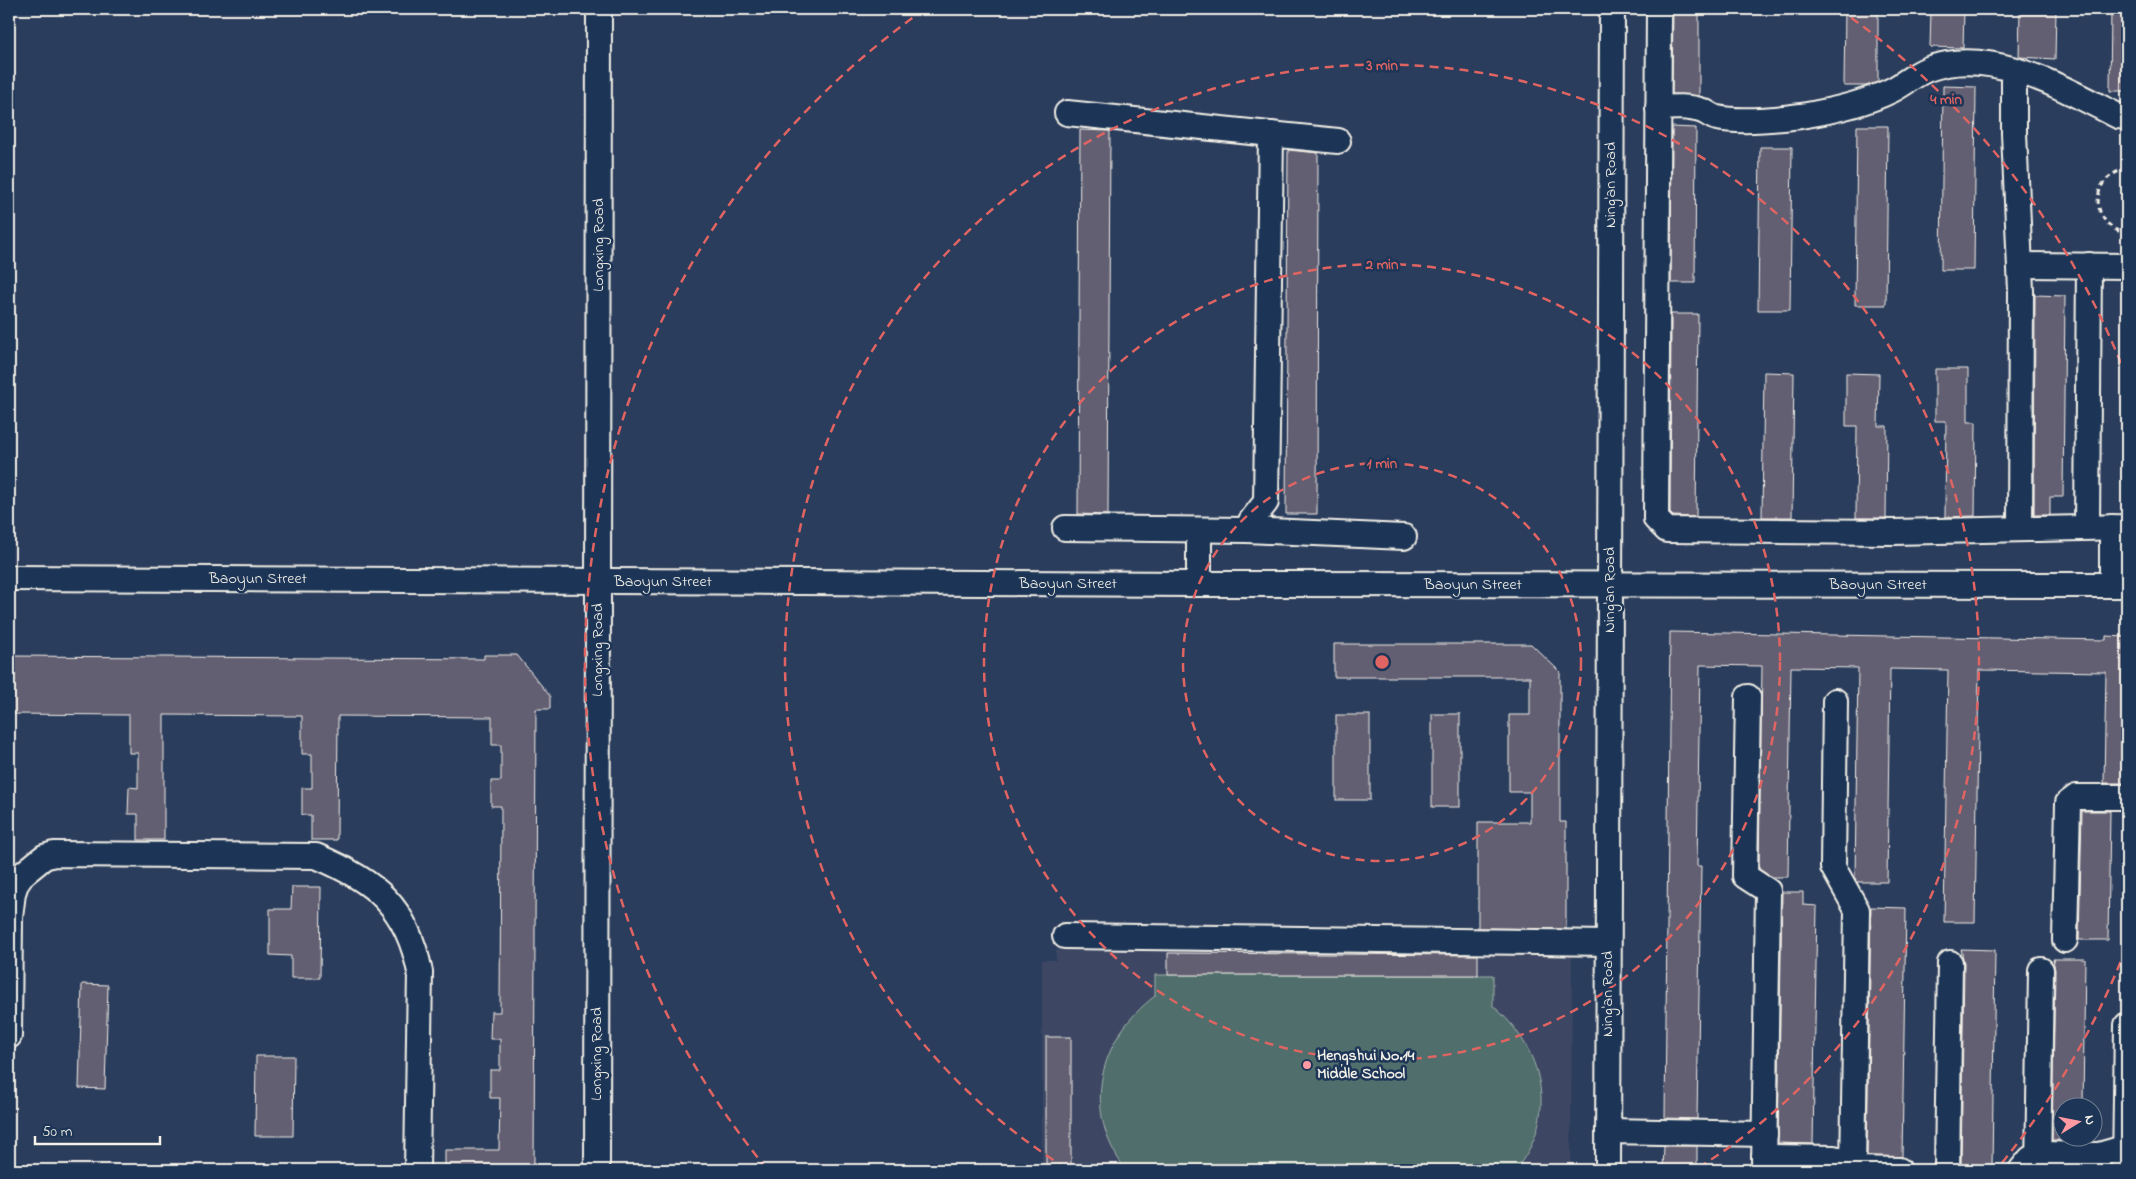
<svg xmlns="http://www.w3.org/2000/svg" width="2136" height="1179" viewBox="0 0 2136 1179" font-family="'Indie Flower',sans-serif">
<rect width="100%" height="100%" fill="#2b3d5d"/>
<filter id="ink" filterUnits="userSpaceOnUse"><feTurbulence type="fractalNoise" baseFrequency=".02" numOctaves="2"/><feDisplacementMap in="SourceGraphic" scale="10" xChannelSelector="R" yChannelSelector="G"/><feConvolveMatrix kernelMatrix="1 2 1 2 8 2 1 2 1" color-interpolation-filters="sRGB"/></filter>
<g filter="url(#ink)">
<path fill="#3c4764" d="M1056,950L1572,953L1571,1170H1042V960H1056Z"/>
<path fill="#4f6e6c" stroke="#a2b0aa" d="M1155,975H1493V1006C1543,1048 1560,1117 1515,1170H1126C1081,1111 1098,1039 1155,996Z"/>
<g fill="#635e73" stroke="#f4f1e8">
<path d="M1673,9H1699V96L1672,94Z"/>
<path d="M1845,9H1878V82L1866,86H1844Z"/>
<path d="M1931,9H1964L1963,48L1930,47Z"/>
<path d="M2020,9H2056L2055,59L2019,57Z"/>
<path d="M2111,9H2127V91H2110Z"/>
<path d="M1943,86L1976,87L1974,270H1941Z"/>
<path d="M1857,126H1888L1886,305H1855Z"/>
<path d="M1672,127L1696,128L1695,283H1671Z"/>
<path d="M1080,130L1110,131L1108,515L1078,514Z"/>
<path d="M1760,147H1792L1790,310H1758Z"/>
<path d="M1288,150L1318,153L1317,514H1286Z"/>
<path d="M2035,295L2065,296L2063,497H2050V515H2034Z"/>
<path d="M1671,314H1698L1696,517L1673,516L1670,513Z"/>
<path d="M1935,369H1968V422H1976L1975,516L1945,517L1946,421H1935Z"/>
<path d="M1764,372L1794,373L1792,517H1762Z"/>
<path d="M1846,373L1879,374L1878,426H1887L1886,518H1856L1857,426H1846Z"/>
<path d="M1670,632L2106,640V636L2127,637V783H2104L2106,672L1979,670L1975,922H1944L1948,670L1890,669L1887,882H1857L1855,878L1858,668L1791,667L1788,877H1771L1759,869L1762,666L1700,665L1697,866H1701L1697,1119L1665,1118Z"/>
<path d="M1334,644H1531L1560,672V822H1566V929L1478,928V822H1530V792H1509V715H1530V677H1334Z"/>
<path d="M484,655H517L550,696V709H536L534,1170H445V1150H499L500,1098H490V1070H500V1039H490L491,1012H500L501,806H491V781H501V745H492V717L338,716L337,840H311V815H302V788H312V754H302V716L164,715V840H138V814H128L129,787L138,788V753H129V715L9,714V656L484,659Z"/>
<rect x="1432" y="714" width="28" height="93"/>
<rect x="1336" y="715" width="34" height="85"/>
<path d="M2082,811H2110L2108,940H2079Z"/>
<path d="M292,887H321L320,978H291V956L270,955V909H291Z"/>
<path d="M1782,892H1803V905L1817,906L1813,1144L1778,1143Z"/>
<path d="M1871,907L1906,908L1902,1157L1867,1156Z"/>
<path d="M1961,949L1995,950L1992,1169H1961L1964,963Z"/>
<path d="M1168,953L1478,955V975H1168Z"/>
<path d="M2053,959H2085L2083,1106H2064V1140H2052L2055,970Z"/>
<path d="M82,984L108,985L105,1089L79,1088Z"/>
<rect x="1046" y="1037" width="25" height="133"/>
<path d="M256,1056H294L293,1136H255Z"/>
<path d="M1664,1146H1697V1170H1663Z"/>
</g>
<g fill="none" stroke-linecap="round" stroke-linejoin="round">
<g stroke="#f4f1e8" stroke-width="28">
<g id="minor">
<path d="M1659,9L1656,519L1667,530L1893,532L2127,527"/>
<path d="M2014,70V133L2021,291L2020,529"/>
<path d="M1658,108C1673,107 1689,106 1703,111C1708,113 1712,117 1717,118C1741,123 1777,119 1801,116C1832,111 1864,104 1892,90C1904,84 1915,74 1928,69C1990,45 2064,89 2118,116L2127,117"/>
<path d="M1067,113L1338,141"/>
<path d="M2020,265L2127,266"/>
<path d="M2087,527L2089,265"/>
<path d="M1065,528L1247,530L1404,537"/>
<path d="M1247,530L1251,521L1266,502L1271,134"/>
<path d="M9,578L1193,584L2127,585"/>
<path d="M1199,584V530"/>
<path d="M2112,585V527"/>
<path d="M1748,697L1745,876L1768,891L1764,1170"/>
<path d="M1835,701L1833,867L1857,910L1853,1170"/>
<path d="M1065,936L1608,943"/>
<path d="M2065,940L2068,803L2076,797H2127"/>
<path d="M9,1036L10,917L13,893L16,884L23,874L44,857L54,854L316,856C376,881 407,907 420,972L417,1170"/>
<path d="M1608,1131L1765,1134"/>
<path d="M1764,1157L1834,1158L1853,1169L1899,1170"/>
<path d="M597,1170L599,9"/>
<path d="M1608,1170L1612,9"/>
<path d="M1947,1170L1950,963"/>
<path d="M2021,1170L2030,1159L2039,1154L2099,1155L2127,1147"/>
<path d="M2038,1170L2041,970"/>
<path d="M2125,1170L2127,1025"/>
</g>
</g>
<path stroke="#f4f1e8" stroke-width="3" stroke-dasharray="5 4" stroke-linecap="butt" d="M2127,169C2088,176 2089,225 2127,234"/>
<use href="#minor" stroke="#1d3557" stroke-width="24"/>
</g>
</g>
<g fill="none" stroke="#df6462" stroke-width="2.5" stroke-dasharray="9 6">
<circle cx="1382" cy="662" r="199"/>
<circle cx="1382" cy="662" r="398"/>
<path d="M1066 1168A597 597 0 1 1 1698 1168"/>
<path d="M2126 948A797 797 0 0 1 1997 1169M767 1169A797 797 0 0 1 925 9M1839 9A797 797 0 0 1 2126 376"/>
</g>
<circle fill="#ff9aa2" stroke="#1d3557" stroke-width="2" cx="1307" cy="1065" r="5"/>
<g text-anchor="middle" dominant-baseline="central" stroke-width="5" stroke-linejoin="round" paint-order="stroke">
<g font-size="16" fill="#f4f1e8" stroke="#1d3557">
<text transform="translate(1611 185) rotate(-90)">Ning'an Road</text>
<text transform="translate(599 245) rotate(-90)">Longxing Road</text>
<text x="258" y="579">Baoyun Street</text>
<text x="663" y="582">Baoyun Street</text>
<text x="1068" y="584">Baoyun Street</text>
<text x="1473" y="585">Baoyun Street</text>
<text x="1878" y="585">Baoyun Street</text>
<text transform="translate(1610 590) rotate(-90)">Ning'an Road</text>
<text transform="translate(598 650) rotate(-90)">Longxing Road</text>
<text transform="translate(1608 994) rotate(-90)">Ning'an Road</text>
<text transform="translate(597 1054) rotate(-90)">Longxing Road</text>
</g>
<g font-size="16" font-weight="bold" fill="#f4f1e8" stroke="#1d3557" text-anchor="start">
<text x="1317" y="1056">Hengshui No.14<tspan x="1317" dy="18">Middle School</tspan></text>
</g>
</g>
<circle cx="1382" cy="662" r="8" fill="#df6462" stroke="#1d3557" stroke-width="2.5"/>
<g font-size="15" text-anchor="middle" font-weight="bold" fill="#df6462" stroke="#1d3557" stroke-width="5" stroke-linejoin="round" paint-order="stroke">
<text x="1382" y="70">3 min</text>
<text x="1946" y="104">4 min</text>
<text x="1382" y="269">2 min</text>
<text x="1382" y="468">1 min</text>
</g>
<rect width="2136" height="1179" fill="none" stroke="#1d3557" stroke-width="30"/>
<rect x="15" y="15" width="2106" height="1149" fill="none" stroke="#f4f1e8" stroke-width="2" filter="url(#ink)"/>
<g transform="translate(2078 1122) rotate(80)"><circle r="24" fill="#1d3557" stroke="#738091"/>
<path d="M0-4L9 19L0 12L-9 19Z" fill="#ff9aa2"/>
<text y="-8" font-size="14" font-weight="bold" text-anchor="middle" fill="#f4f1e8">N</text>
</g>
<path d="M35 1136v8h125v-8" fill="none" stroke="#f4f1e8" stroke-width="2.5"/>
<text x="42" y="1136" font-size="15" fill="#f4f1e8" stroke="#1d3557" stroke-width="4" paint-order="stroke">50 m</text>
</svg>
